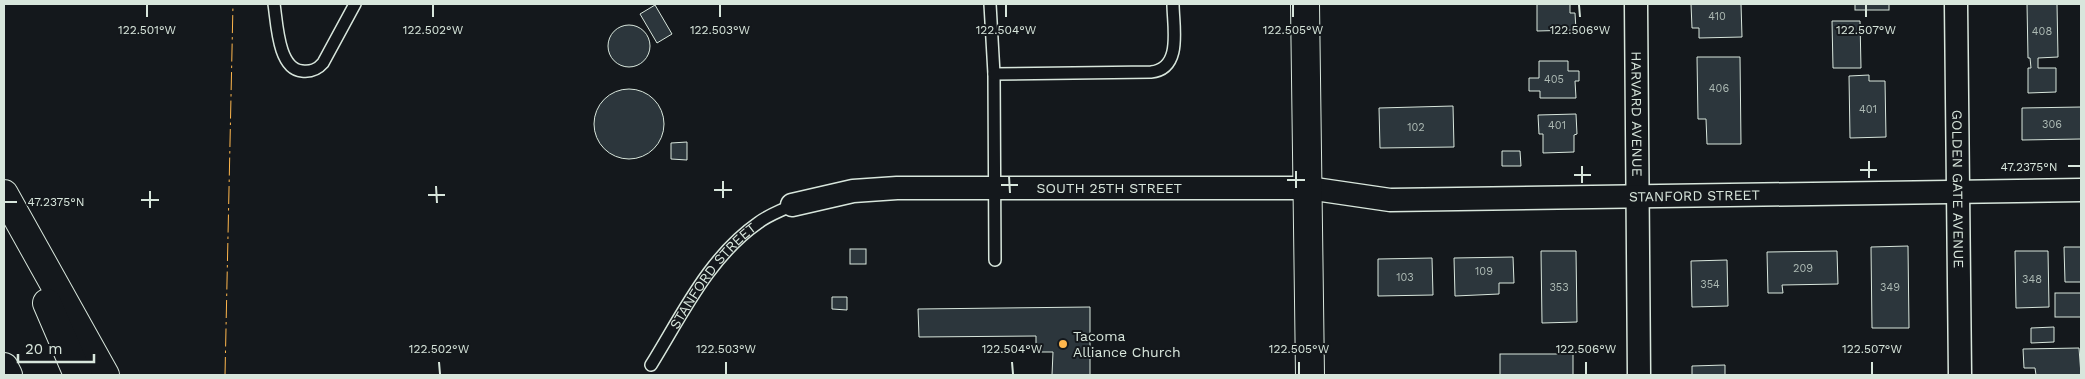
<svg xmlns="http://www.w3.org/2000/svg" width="2085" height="379" viewBox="0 0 2085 379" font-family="'Work Sans',sans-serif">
<rect width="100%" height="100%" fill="#14181c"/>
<g fill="#2c363c" stroke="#d8e6dc">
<path d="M1537,4H1570V13H1575L1576,30L1537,31Z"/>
<path d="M1691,4H1741L1742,37L1699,38V28H1692Z"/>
<rect x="1855" y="4" width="34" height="6"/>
<path d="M2027,4H2057L2058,57L2038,58V68H2056V92L2028,93V68H2031L2030,58H2028Z"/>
<path d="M655,5L672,34L657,43L640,14Z"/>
<path d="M1832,21H1860L1861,68H1833Z"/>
<circle cx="629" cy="46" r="21"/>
<path d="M1697,57H1740L1741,144H1707L1706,119H1698Z"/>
<path d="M1539,61H1568V71H1579V81H1575L1576,98H1540V91H1529V78H1539Z"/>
<path d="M1869,75V81H1885L1886,137L1850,138L1849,76Z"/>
<circle cx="629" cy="124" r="35"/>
<path d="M1453,106L1454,147L1380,148L1379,108Z"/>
<path d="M2081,107V139L2022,140V108Z"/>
<path d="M1576,114L1577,134L1574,135V152L1543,153V134H1539L1538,115Z"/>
<path d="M687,142V160L671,159V143Z"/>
<path d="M1502,151H1520L1521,166H1502Z"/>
<path d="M1908,246L1909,328H1872L1871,247Z"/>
<path d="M2064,247H2081V282H2065Z"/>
<rect x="850" y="249" width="16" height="15"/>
<path d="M1541,251H1576L1577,322L1542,323Z"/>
<path d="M1837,251L1838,284L1782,285L1783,293H1768L1767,252Z"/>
<path d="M2015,251H2048L2049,307L2016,308Z"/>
<path d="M1513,257L1514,283H1499V294L1455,296L1454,258Z"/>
<path d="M1432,258L1433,295L1378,296V259Z"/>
<path d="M1727,260L1728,306L1692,307L1691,261Z"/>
<rect x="2055" y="293" width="26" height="24"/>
<path d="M832,297H847V310L832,309Z"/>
<path d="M1090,307V375H1052L1053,352H1036V336L919,337L918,309Z"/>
<path d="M2054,327V342L2031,343V328Z"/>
<path d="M2079,348L2081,375H2036L2035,368H2024L2023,349Z"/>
<rect x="1500" y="354" width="73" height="21"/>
<path d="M1725,365V375H1692V366Z"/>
</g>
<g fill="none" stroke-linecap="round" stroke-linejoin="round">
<g stroke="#d8e6dc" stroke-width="14">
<g id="service">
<path d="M274,4C277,23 278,69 302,71C311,72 317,70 323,63L355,4"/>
<path d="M990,4L994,74L995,260"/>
<path d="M994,74L1151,72C1183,69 1173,26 1173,4"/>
<path id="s1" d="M651,365C682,315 709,257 758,223C768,215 781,211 792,205"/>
</g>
</g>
<g stroke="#d8e6dc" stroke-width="25">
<g id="minor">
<path id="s2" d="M1636,4L1639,375"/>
<path id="s3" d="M1956,4L1960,375"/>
<path id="s4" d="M792,205L853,191L897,188H1308L1390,200L2081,190"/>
</g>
</g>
<g stroke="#d8e6dc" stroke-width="30">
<path id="secondary" d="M1305,4L1310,375"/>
</g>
<g stroke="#d8e6dc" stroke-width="30">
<g id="motorway">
<path d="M4,194L105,375"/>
<path d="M47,303L78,375"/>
<path d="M4,367L8,375"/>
</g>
</g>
<use href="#service" stroke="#14181c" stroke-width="11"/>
<use href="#minor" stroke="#14181c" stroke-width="22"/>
<use href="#secondary" stroke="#14181c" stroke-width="28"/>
<use href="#motorway" stroke="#14181c" stroke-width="28"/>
<path stroke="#ffb74d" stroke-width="1" stroke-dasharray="18 4 2.5 4" stroke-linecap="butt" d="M225,375L233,4"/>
</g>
<path fill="none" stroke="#d8e6dc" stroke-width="2" d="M147,5V17M433,5V17M720,5V17M1006,5V17M1293,5V17M1579,5L1580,17M1866,5V17M1869,161V178M1582,166V183M2068,166H2080M1860,170H1877M1296,171V188M1574,175H1591M1009,176L1010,193M1287,180H1305M723,181V198M1001,185H1018M436,186L437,203M714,190H732M150,191V208M428,195H445M141,200H159M5,202H17M439,362L440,374M726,362V374M1012,362L1013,374M1299,362V374M1586,362V374M1872,362V374"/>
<circle fill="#ffb74d" stroke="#14181c" stroke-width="2" cx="1063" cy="344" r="5"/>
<g text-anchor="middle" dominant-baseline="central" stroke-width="4" stroke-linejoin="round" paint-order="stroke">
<g font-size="11" fill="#adbab4">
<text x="1717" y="16">410</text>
<text x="2042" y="31">408</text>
<text x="1554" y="79">405</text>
<text x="1719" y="88">406</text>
<text x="1868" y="109">401</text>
<text x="2052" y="124">306</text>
<text x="1557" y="125">401</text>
<text x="1416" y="127">102</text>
<text x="1803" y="268">209</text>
<text x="1484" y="271">109</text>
<text x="1405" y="277">103</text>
<text x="2032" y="279">348</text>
<text x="1710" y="284">354</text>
<text x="1559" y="287">353</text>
<text x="1890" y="287">349</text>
</g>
<g font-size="14" fill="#d8e6dc" stroke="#14181c">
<text stroke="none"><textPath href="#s2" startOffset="110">HARVARD AVENUE</textPath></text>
<text stroke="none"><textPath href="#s4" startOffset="319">SOUTH 25TH STREET</textPath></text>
<text stroke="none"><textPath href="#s3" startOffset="185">GOLDEN GATE AVENUE</textPath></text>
<text stroke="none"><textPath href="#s4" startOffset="905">STANFORD STREET</textPath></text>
<text stroke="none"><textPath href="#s1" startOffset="109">STANFORD STREET</textPath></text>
</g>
<g font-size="14" fill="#d8e6dc" stroke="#14181c" text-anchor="start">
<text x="1073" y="336">Tacoma<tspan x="1073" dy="16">Alliance Church</tspan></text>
</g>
</g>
<g font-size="12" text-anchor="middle" fill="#d8e6dc" stroke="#14181c" stroke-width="4" stroke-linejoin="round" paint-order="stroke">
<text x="147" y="34">122.501°W</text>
<text x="433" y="34">122.502°W</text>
<text x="720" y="34">122.503°W</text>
<text x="1006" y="34">122.504°W</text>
<text x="1293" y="34">122.505°W</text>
<text x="1580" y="34">122.506°W</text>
<text x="1866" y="34">122.507°W</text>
<text x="2029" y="171">47.2375°N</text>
<text x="56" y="206">47.2375°N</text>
<text x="439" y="353">122.502°W</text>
<text x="726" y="353">122.503°W</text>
<text x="1012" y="353">122.504°W</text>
<text x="1299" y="353">122.505°W</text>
<text x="1586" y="353">122.506°W</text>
<text x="1872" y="353">122.507°W</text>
</g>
<rect width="2085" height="379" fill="none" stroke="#d8e6dc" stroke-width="10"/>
<path d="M18 354v8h76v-8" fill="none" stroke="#d8e6dc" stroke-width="2.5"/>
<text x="25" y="354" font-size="15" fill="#d8e6dc" stroke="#14181c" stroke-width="4" paint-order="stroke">20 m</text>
</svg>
